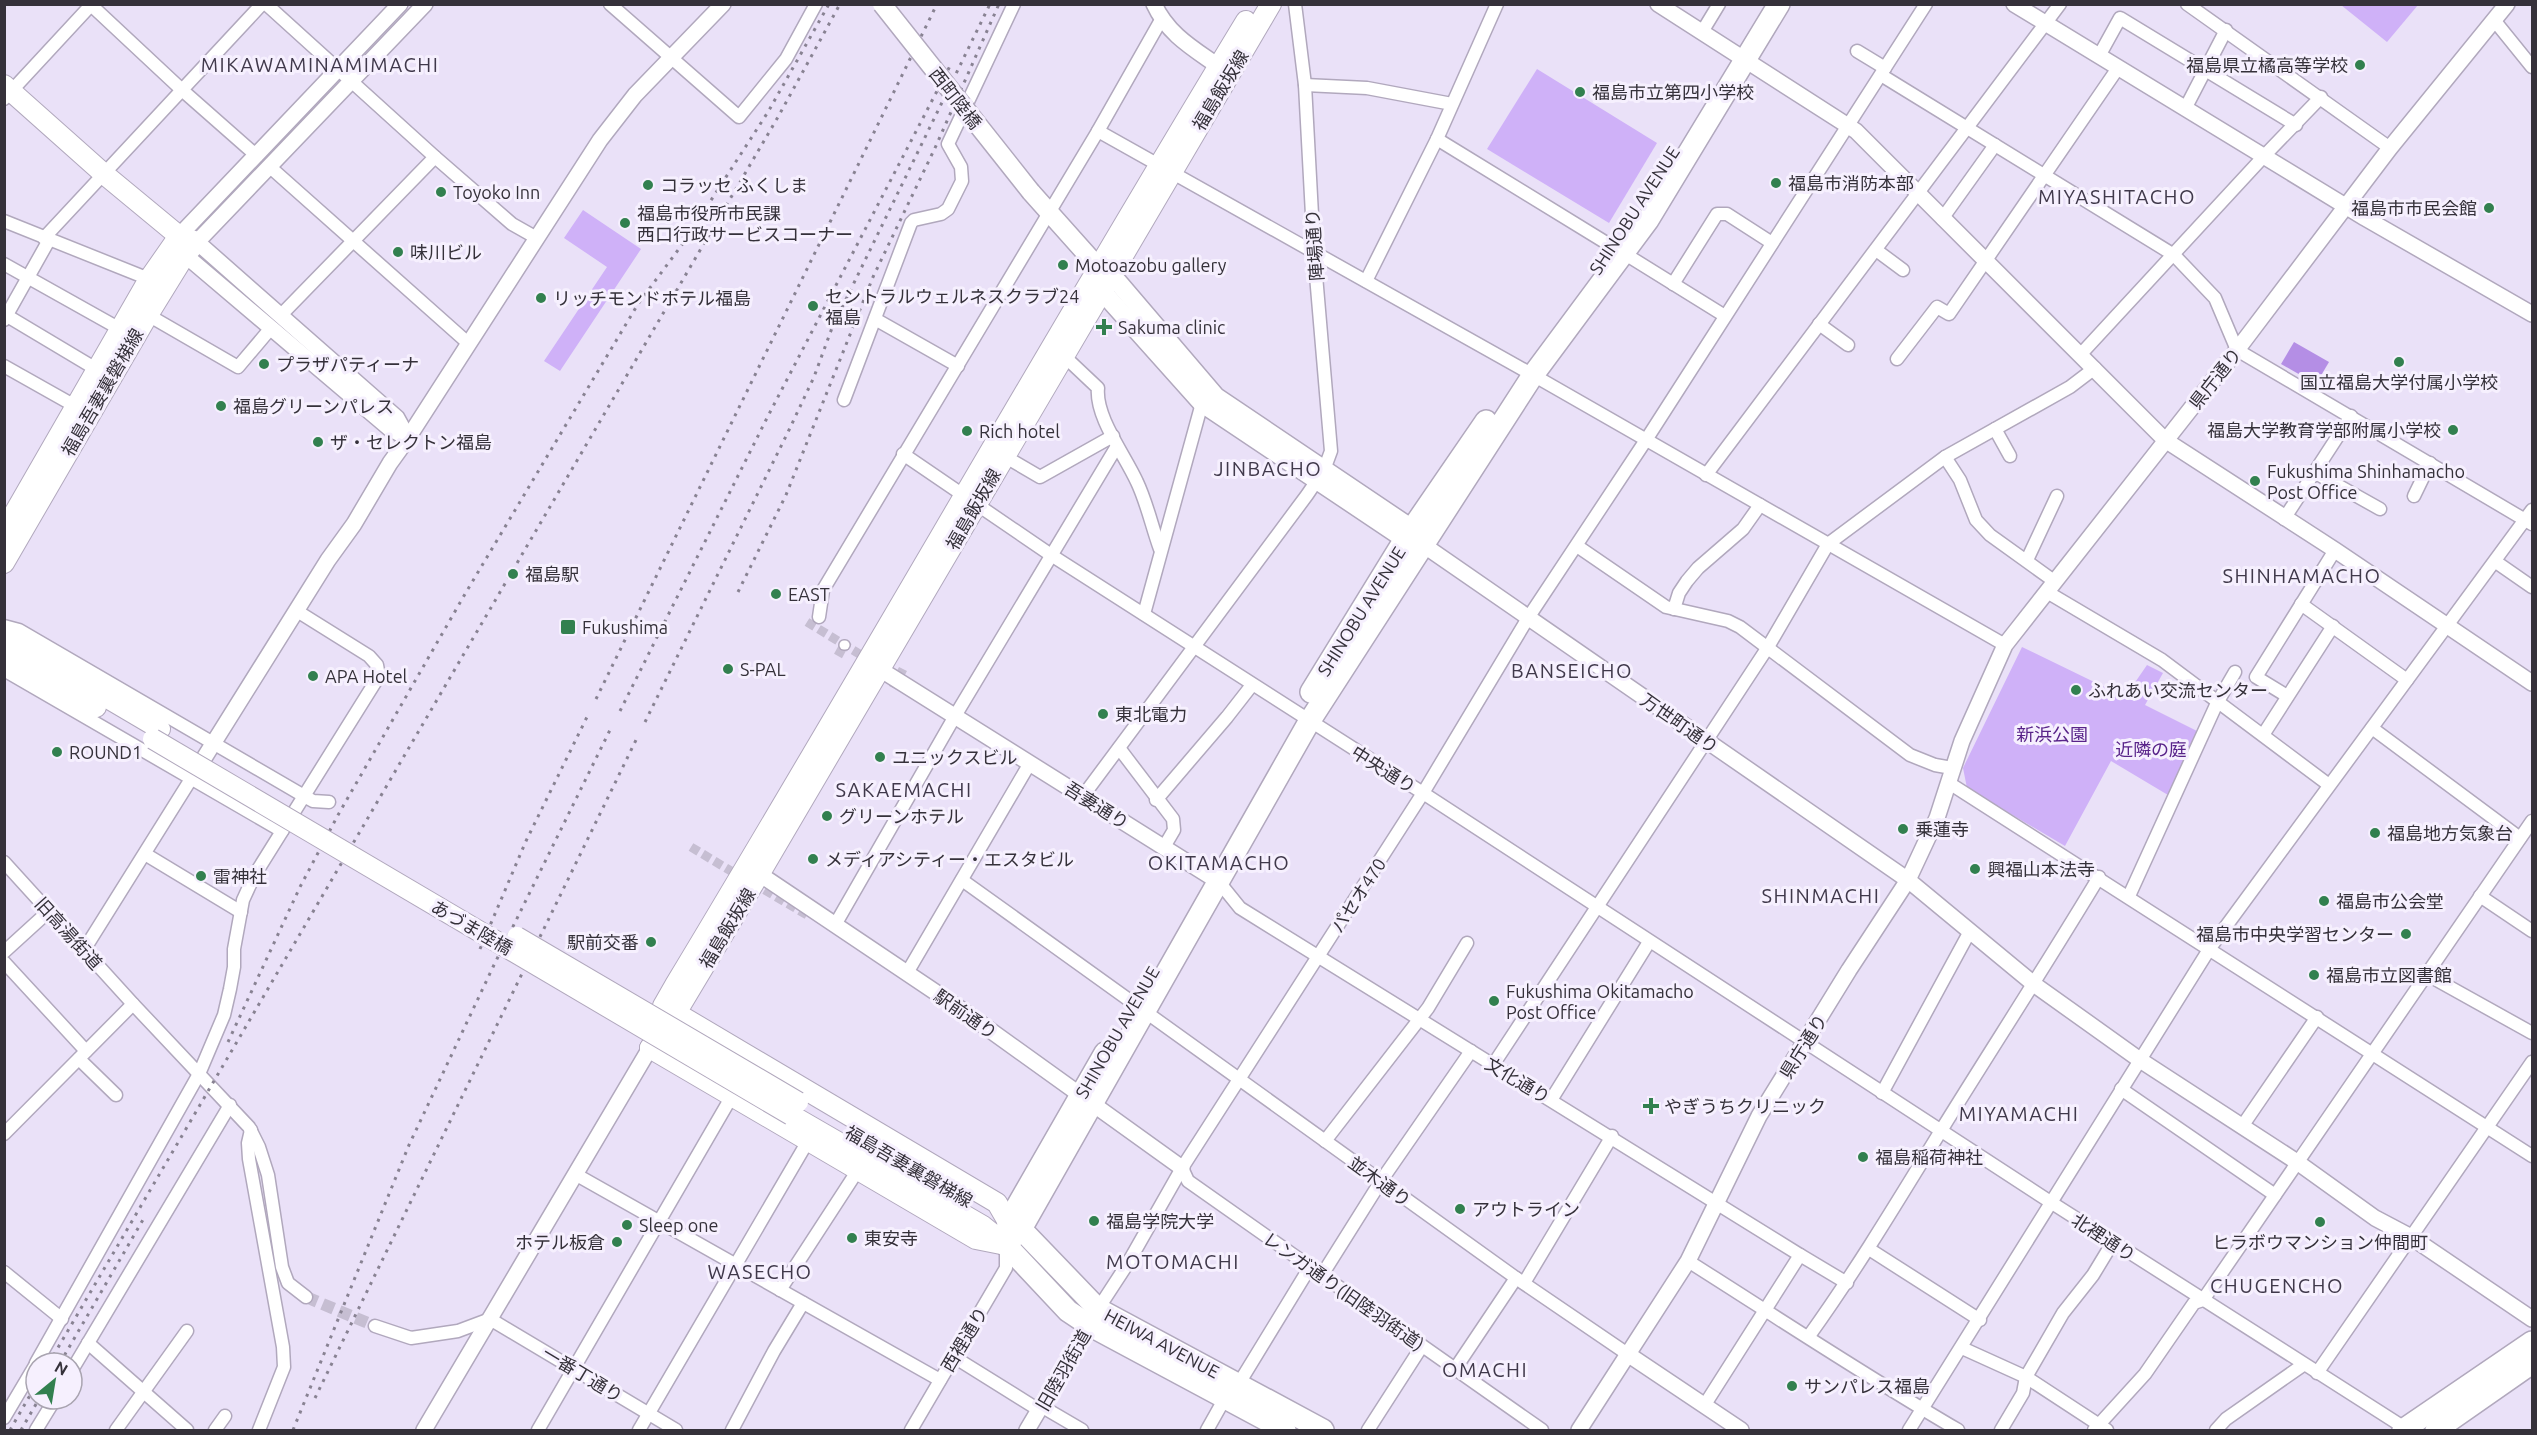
<svg xmlns="http://www.w3.org/2000/svg" width="2537" height="1435" viewBox="0 0 2537 1435" font-family="Ubuntu,'Noto Sans JP',sans-serif">
<rect width="100%" height="100%" fill="#eae1f8"/>
<g fill="#cfb1f8">
<path d="M2341,5H2418L2387,42Z"/>
<path d="M1537,69L1657,143L1609,223L1487,149Z"/>
<path d="M583,210L641,249L560,371L544,361L607,267L564,238Z"/>
<path d="M2022,647L2125,697L2147,665L2163,673L2145,705L2203,734L2173,798L2111,761L2065,846L1967,788L1963,768Z"/>
</g>
<path fill="#b48ee5" d="M2294,342L2329,362L2316,384L2281,364Z"/>
<g fill="none" stroke-linecap="round" stroke-linejoin="round">
<g stroke="#c6bed2" stroke-width="9" stroke-dasharray="9 4.5" stroke-linecap="butt">
<path d="M807,622L871,661"/>
<path d="M838,656L844,645"/>
<path d="M893,688L903,669"/>
<path d="M691,847L741,877"/>
<path d="M753,883L807,915"/>
</g>
<path stroke="#c6bed2" stroke-width="12" stroke-dasharray="12 6" stroke-linecap="butt" d="M306,1297L375,1326"/>
<g stroke="#b1a8bd" stroke-width="12">
<path id="pedestrian" d="M844,645H845"/>
</g>
<g stroke="#b1a8bd" stroke-width="15">
<g id="minor">
<path d="M90,4L182,90L257,156"/>
<path d="M266,4L435,157L512,224L535,237"/>
<path d="M610,4L739,117L786,59L816,4"/>
<path d="M2187,4L2390,148"/>
<path d="M2494,20L2532,67"/>
<path d="M1702,32L1719,4"/>
<path d="M1857,51L1885,68"/>
<path d="M2099,56L2120,18L2296,125"/>
<path d="M1881,75L2174,255L2215,298L2237,350L2532,524"/>
<path d="M1305,85L1367,88L1452,104"/>
<path d="M4,99L92,4"/>
<path d="M2185,109L2226,30"/>
<path d="M1098,131L1533,375L2005,645"/>
<path d="M1437,139L1613,247"/>
<path d="M270,167L468,343"/>
<path d="M1942,219L1995,145"/>
<path d="M4,221L149,279"/>
<path d="M44,238L262,4"/>
<path d="M1876,250L1903,270"/>
<path d="M1625,254L1725,316"/>
<path d="M4,264L120,329"/>
<path d="M1366,281L1437,139L1497,4"/>
<path d="M1673,284L1717,214H1727L1772,243"/>
<path d="M4,314L96,369"/>
<path d="M148,315L238,367L271,328"/>
<path d="M281,315L435,157"/>
<path d="M875,319L958,366"/>
<path d="M4,320L49,240"/>
<path d="M1819,324L1848,345"/>
<path d="M2081,354L2265,155L2321,97"/>
<path d="M1063,355L1098,388C1095,417 1125,455 1137,482C1147,503 1152,527 1160,549"/>
<path d="M1897,359L1937,307L1949,314L2118,68"/>
<path d="M4,366L75,406"/>
<path d="M844,400L911,223L914,220L941,214L948,209L962,181L961,167L948,144L1014,4"/>
<path d="M1995,429L2010,456"/>
<path d="M903,454L1051,555L1423,793L2052,1203L2408,1430"/>
<path d="M1004,456L1040,477L1113,436"/>
<path d="M1945,457L1960,480L1976,520L1990,535L2054,581"/>
<path d="M2314,472L2380,509"/>
<path d="M1706,475L2060,4"/>
<path d="M2414,496L2430,463"/>
<path d="M2284,519L2351,416"/>
<path d="M1577,546L1666,607L1728,621L1740,627L1910,755L1935,765L1952,768"/>
<path d="M2027,560L2057,496"/>
<path d="M2496,562L2532,587"/>
<path d="M2047,592L2162,660L2329,785"/>
<path d="M2301,604L2407,680"/>
<path d="M1674,609L1679,593L1687,581L1698,568L1743,529L1760,505"/>
<path d="M1144,614L1202,403"/>
<path d="M819,617L823,590L1098,131L1161,20"/>
<path d="M4,626L19,630L304,796L313,801L329,802"/>
<path d="M4,670L282,831"/>
<path d="M2287,696L2256,677L2335,550"/>
<path d="M2372,728L2520,838"/>
<path d="M2263,735L2333,626"/>
<path d="M1119,748L1173,819L1174,830L1164,847"/>
<path d="M1949,783L2532,1156"/>
<path d="M1083,796L1307,495L1324,470L1331,451L1314,252L1305,85L1295,4"/>
<path d="M1156,800L1227,717L1252,685"/>
<path d="M145,854L241,912"/>
<path d="M4,862L133,1004L249,1127L259,1147L268,1175L282,1267L288,1283L306,1297"/>
<path d="M962,880L1516,1278L1629,1355"/>
<path d="M1219,882L1240,908L1800,1255L1704,1406"/>
<path d="M2129,896L2217,703L2235,672"/>
<path d="M2480,896L2532,931"/>
<path d="M835,925L955,716L1117,446"/>
<path d="M84,950L191,779"/>
<path d="M4,952L49,911"/>
<path d="M4,962L86,1051"/>
<path d="M907,973L1030,763"/>
<path d="M2426,974L2532,1033"/>
<path d="M79,1059L116,1095"/>
<path d="M1493,1065L1768,647L1828,544L1945,457L2070,387L2095,368"/>
<path d="M2121,1089L2275,1195"/>
<path d="M1882,1093L1969,933"/>
<path d="M1551,1100L1649,942"/>
<path d="M2243,1125L2317,1017"/>
<path d="M251,1130L248,1143L249,1159L283,1347L284,1367L259,1430"/>
<path d="M4,1134L133,1004"/>
<path d="M1325,1141L1428,1008L1467,943"/>
<path d="M1182,1168L1188,1181L1542,1430"/>
<path d="M575,1174L940,1380"/>
<path d="M1869,1249L1980,1320"/>
<path d="M1800,1255L1847,1283"/>
<path d="M1688,1261C1778,1318 1867,1377 1958,1430"/>
<path d="M4,1272L62,1319"/>
<path d="M1322,1275L1381,1181L1471,1051"/>
<path d="M1524,1283L1612,1136"/>
<path d="M780,1290L858,1170"/>
<path d="M1098,1309L1128,1263L1182,1168L1423,793L1528,618L1646,440L1926,4"/>
<path d="M375,1326L411,1338L458,1331L490,1319L676,1430"/>
<path d="M1809,1336C1857,1269 1899,1199 1942,1129C1994,1045 2048,962 2099,877"/>
<path d="M88,1343L187,1430"/>
<path d="M1962,1348L2026,1377L2107,1430"/>
<path d="M954,1357L1039,1410"/>
<path d="M36,1363L199,1074L224,1015L230,989L234,967V949L243,900L254,876L379,676L377,665L369,656L297,611"/>
<path d="M1455,1369L1516,1278"/>
<path d="M72,1370L230,1105"/>
<path d="M2317,1373L2532,1062"/>
<path d="M1238,1385L1310,1267"/>
<path d="M1041,1406L1082,1430"/>
<path d="M4,1418L36,1364"/>
<path d="M36,1430L55,1399"/>
<path d="M116,1430L187,1331"/>
<path d="M215,1430L225,1416"/>
<path d="M538,1430L732,1096"/>
<path d="M639,1430L808,1141"/>
<path d="M732,1430L774,1351L803,1303"/>
<path d="M911,1430L1006,1268V1246"/>
<path d="M1207,1430L1225,1398"/>
<path d="M1368,1430L1422,1346"/>
<path d="M1909,1430L2210,948L2532,510"/>
<path d="M2001,1430L2023,1393L2026,1377L2063,1313L2093,1275L2113,1242"/>
<path d="M2094,1430L2145,1374L2194,1303L2203,1300L2532,821"/>
<path d="M2216,1430L2226,1419L2303,1365"/>
</g>
</g>
<g stroke="#b1a8bd" stroke-width="18">
<g id="tertiary">
<path d="M400,4L179,236L185,255L389,428L408,438"/>
<path d="M1154,4C1169,37 1198,51 1225,71"/>
<path d="M1658,4L1856,131L2165,440L2335,550L2532,683"/>
<path d="M2014,4L2365,218L2532,314"/>
<path d="M408,438L397,418L197,242L425,4"/>
<path d="M1422,544L1908,880L2035,985L2140,1060L2297,1162L2375,1218L2411,1237L2532,1319"/>
<path d="M870,663L1219,882"/>
<path d="M191,779L328,560L354,524L390,463L408,438L600,140L635,95L723,4"/>
<path d="M752,869L962,1010L1182,1168"/>
<path d="M1629,1355L1741,1430"/>
<path d="M424,1430L650,1048"/>
<path d="M1027,1430L1094,1317"/>
<path d="M1579,1430L1688,1261L1759,1116L1849,970L1908,880L1937,818L1962,741L2005,645L2237,350L2390,148L2507,4"/>
</g>
</g>
<g stroke="#b1a8bd" stroke-width="21">
<g id="secondary">
<path d="M1031,192L1098,267L1111,274L1216,397L1412,529L1420,540"/>
<path d="M1099,277L1101,290L1202,403L1405,539L1418,543"/>
</g>
</g>
<g stroke="#b1a8bd" stroke-width="22">
<g id="primary">
<path d="M4,85L104,174L179,236L197,242L185,255L148,315L4,563"/>
<path d="M4,531L149,279L179,236"/>
<path d="M4,637L160,729"/>
<path d="M4,654L96,707"/>
<path d="M666,1007L997,1203L1008,1222"/>
<path d="M654,1034L663,1006L675,985C868,665 1052,340 1246,21"/>
<path d="M650,1048L676,1013L760,873L1271,4"/>
<path d="M650,1048L976,1239L1006,1245"/>
<path d="M791,1115L983,1226L1004,1243"/>
</g>
</g>
<g stroke="#b1a8bd" stroke-width="24">
<g id="trunk">
<path d="M1311,692L1405,539L1486,421"/>
<path d="M1021,1229L1098,1309L1323,1430"/>
<path d="M1006,1245L1021,1229L1309,722L1533,375L1648,220L1779,4"/>
<path d="M1006,1245L1008,1222L1105,1053"/>
<path d="M1006,1245L1068,1311L1089,1325L1285,1430"/>
<path d="M2403,1430L2532,1342"/>
<path d="M2436,1430L2532,1363"/>
</g>
</g>
<use href="#pedestrian" stroke="#fff" stroke-width="9"/>
<use href="#minor" stroke="#fff" stroke-width="12"/>
<use href="#tertiary" stroke="#fff" stroke-width="15"/>
<use href="#secondary" stroke="#fff" stroke-width="18"/>
<use href="#primary" stroke="#fff" stroke-width="20"/>
<use href="#trunk" stroke="#fff" stroke-width="21"/>
<g stroke="#888292" stroke-width="3" stroke-dasharray="3 6" stroke-linecap="butt">
<path d="M738,592L786,495L873,277L935,148L999,4"/>
<path d="M596,699L937,4"/>
<path d="M620,711L767,418L950,66"/>
<path d="M645,722L789,430L814,377L832,328L990,4"/>
<path d="M480,949L526,841L587,717"/>
<path d="M228,1042L300,887L338,815L465,594L638,304L684,242L768,112L829,4"/>
<path d="M49,1363L778,117L840,4"/>
<path d="M60,1363L144,1218"/>
<path d="M315,1398L636,740"/>
<path d="M10,1430L36,1385"/>
<path d="M21,1430L39,1399"/>
<path d="M293,1430L409,1145L493,967L611,728"/>
</g>
<g stroke="#b1a8bd" stroke-width="21" stroke-linecap="butt">
<path id="secondary-bridge" d="M882,4L1031,192"/>
</g>
<g stroke="#b1a8bd" stroke-width="22" stroke-linecap="butt">
<g id="primary-bridge">
<path d="M153,739L791,1115"/>
<path d="M517,937L798,1102"/>
</g>
</g>
<use href="#secondary-bridge" stroke="#fff" stroke-width="18"/>
<use href="#primary-bridge" stroke="#fff" stroke-width="20"/>
</g>
<g fill="#32804f" stroke="#f6f0fe" stroke-width="2">
<circle cx="2360" cy="65" r="6"/>
<circle cx="1580" cy="92" r="6"/>
<circle cx="1776" cy="183" r="6"/>
<circle cx="648" cy="185" r="6"/>
<circle cx="441" cy="192" r="6"/>
<circle cx="2489" cy="208" r="6"/>
<circle cx="625" cy="223" r="6"/>
<circle cx="398" cy="252" r="6"/>
<circle cx="1063" cy="265" r="6"/>
<circle cx="541" cy="298" r="6"/>
<circle cx="813" cy="306" r="6"/>
<path d="M1101 318h6v6h6v6h-6v6h-6v-6h-6v-6h6z"/>
<circle cx="2399" cy="362" r="6"/>
<circle cx="264" cy="364" r="6"/>
<circle cx="221" cy="406" r="6"/>
<circle cx="2453" cy="430" r="6"/>
<circle cx="967" cy="431" r="6"/>
<circle cx="318" cy="442" r="6"/>
<circle cx="2255" cy="481" r="6"/>
<circle cx="513" cy="574" r="6"/>
<circle cx="776" cy="594" r="6"/>
<rect x="560" y="619" width="16" height="16" rx="3"/>
<circle cx="728" cy="669" r="6"/>
<circle cx="313" cy="676" r="6"/>
<circle cx="2076" cy="690" r="6"/>
<circle cx="1103" cy="714" r="6"/>
<circle cx="57" cy="752" r="6"/>
<circle cx="880" cy="757" r="6"/>
<circle cx="827" cy="816" r="6"/>
<circle cx="1903" cy="829" r="6"/>
<circle cx="2375" cy="833" r="6"/>
<circle cx="813" cy="859" r="6"/>
<circle cx="1975" cy="869" r="6"/>
<circle cx="201" cy="876" r="6"/>
<circle cx="2324" cy="901" r="6"/>
<circle cx="2406" cy="934" r="6"/>
<circle cx="651" cy="942" r="6"/>
<circle cx="2314" cy="975" r="6"/>
<circle cx="1494" cy="1001" r="6"/>
<path d="M1648 1097h6v6h6v6h-6v6h-6v-6h-6v-6h6z"/>
<circle cx="1863" cy="1157" r="6"/>
<circle cx="1460" cy="1209" r="6"/>
<circle cx="1094" cy="1221" r="6"/>
<circle cx="2320" cy="1222" r="6"/>
<circle cx="627" cy="1225" r="6"/>
<circle cx="852" cy="1238" r="6"/>
<circle cx="617" cy="1242" r="6"/>
<circle cx="1792" cy="1386" r="6"/>
</g>
<g text-anchor="middle" dominant-baseline="central" stroke-width="6" stroke-linejoin="round" paint-order="stroke">
<g font-size="18" fill="#35313a" stroke="#f6f0fe" text-anchor="start">
<text x="2348" y="65" text-anchor="end">福島県立橘高等学校</text>
<text x="1592" y="92">福島市立第四小学校</text>
<text x="1788" y="183">福島市消防本部</text>
<text x="660" y="185">コラッセ ふくしま</text>
<text x="453" y="192">Toyoko Inn</text>
<text x="2477" y="208" text-anchor="end">福島市市民会館</text>
<text x="637" y="213">福島市役所市民課<tspan x="637" dy="21">西口行政サービスコーナー</tspan></text>
<text x="410" y="252">味川ビル</text>
<text x="1075" y="265">Motoazobu gallery</text>
<text x="825" y="296">セントラルウェルネスクラブ24<tspan x="825" dy="21">福島</tspan></text>
<text x="553" y="298">リッチモンドホテル福島</text>
<text x="1118" y="327">Sakuma clinic</text>
<text x="276" y="364">プラザパティーナ</text>
<text x="2399" y="382" text-anchor="middle">国立福島大学付属小学校</text>
<text x="233" y="406">福島グリーンパレス</text>
<text x="2441" y="430" text-anchor="end">福島大学教育学部附属小学校</text>
<text x="979" y="431">Rich hotel</text>
<text x="330" y="442">ザ・セレクトン福島</text>
<text x="2267" y="471">Fukushima Shinhamacho<tspan x="2267" dy="21">Post Office</tspan></text>
<text x="525" y="574">福島駅</text>
<text x="788" y="594">EAST</text>
<text x="582" y="627">Fukushima</text>
<text x="740" y="669">S-PAL</text>
<text x="325" y="676">APA Hotel</text>
<text x="2088" y="690">ふれあい交流センター</text>
<text x="1115" y="714">東北電力</text>
<text x="69" y="752">ROUND1</text>
<text x="892" y="757">ユニックスビル</text>
<text x="839" y="816">グリーンホテル</text>
<text x="1915" y="829">乗蓮寺</text>
<text x="2387" y="833">福島地方気象台</text>
<text x="825" y="859">メディアシティー・エスタビル</text>
<text x="1987" y="869">興福山本法寺</text>
<text x="213" y="876">雷神社</text>
<text x="2336" y="901">福島市公会堂</text>
<text x="2394" y="934" text-anchor="end">福島市中央学習センター</text>
<text x="639" y="942" text-anchor="end">駅前交番</text>
<text x="2326" y="975">福島市立図書館</text>
<text x="1506" y="991">Fukushima Okitamacho<tspan x="1506" dy="21">Post Office</tspan></text>
<text x="1664" y="1106">やぎうちクリニック</text>
<text x="1875" y="1157">福島稲荷神社</text>
<text x="1472" y="1209">アウトライン</text>
<text x="1106" y="1221">福島学院大学</text>
<text x="639" y="1225">Sleep one</text>
<text x="864" y="1238">東安寺</text>
<text x="605" y="1242" text-anchor="end">ホテル板倉</text>
<text x="2320" y="1242" text-anchor="middle">ヒラボウマンション仲間町</text>
<text x="1804" y="1386">サンパレス福島</text>
</g>
<g font-size="18" fill="#35313a" stroke="#f6f0fe">
<text transform="translate(1220 90) rotate(-59)">福島飯坂線</text>
<text transform="translate(956 98) rotate(52)">西町陸橋</text>
<text transform="translate(1634 210) rotate(-57)">SHINOBU AVENUE</text>
<text transform="translate(1314 245) rotate(-94)">陣場通り</text>
<text transform="translate(2215 378) rotate(-52)">県庁通り</text>
<text transform="translate(102 392) rotate(-60)">福島吾妻裏磐梯線</text>
<text transform="translate(973 509) rotate(-60)">福島飯坂線</text>
<text transform="translate(1361 611) rotate(-58)">SHINOBU AVENUE</text>
<text transform="translate(1680 723) rotate(35)">万世町通り</text>
<text transform="translate(1384 769) rotate(32)">中央通り</text>
<text transform="translate(1097 805) rotate(32)">吾妻通り</text>
<text transform="translate(1358 895) rotate(-57)">パセオ470</text>
<text transform="translate(472 927) rotate(30)">あづま陸橋</text>
<text transform="translate(727 928) rotate(-59)">福島飯坂線</text>
<text transform="translate(69 933) rotate(48)">旧高湯街道</text>
<text transform="translate(966 1014) rotate(35)">駅前通り</text>
<text transform="translate(1117 1032) rotate(-60)">SHINOBU AVENUE</text>
<text transform="translate(1803 1046) rotate(-58)">県庁通り</text>
<text transform="translate(1518 1080) rotate(31)">文化通り</text>
<text transform="translate(909 1166) rotate(30)">福島吾妻裏磐梯線</text>
<text transform="translate(1380 1181) rotate(36)">並木通り</text>
<text transform="translate(2104 1237) rotate(33)">北裡通り</text>
<text transform="translate(1344 1291) rotate(35)">レンガ通り(旧陸羽街道)</text>
<text transform="translate(964 1339) rotate(-59)">西裡通り</text>
<text transform="translate(1162 1343) rotate(28)">HEIWA AVENUE</text>
<text transform="translate(1063 1370) rotate(-60)">旧陸羽街道</text>
<text transform="translate(583 1374) rotate(31)">一番丁通り</text>
</g>
<g font-size="18" fill="#582389" stroke="#f6f0fe">
<text x="2052" y="734">新浜公園</text>
<text x="2151" y="749">近隣の庭</text>
</g>
<g font-size="20" letter-spacing="1.5" fill="#40394b" stroke="#f6f0fe">
<text x="320" y="64">MIKAWAMINAMIMACHI</text>
<text x="2117" y="196">MIYASHITACHO</text>
<text x="1268" y="468">JINBACHO</text>
<text x="2302" y="575">SHINHAMACHO</text>
<text x="1572" y="670">BANSEICHO</text>
<text x="904" y="789">SAKAEMACHI</text>
<text x="1219" y="862">OKITAMACHO</text>
<text x="1821" y="895">SHINMACHI</text>
<text x="2019" y="1113">MIYAMACHI</text>
<text x="1173" y="1261">MOTOMACHI</text>
<text x="760" y="1271">WASECHO</text>
<text x="2277" y="1285">CHUGENCHO</text>
<text x="1485" y="1369">OMACHI</text>
</g>
</g>
<rect width="2537" height="1435" fill="none" stroke="#35313a" stroke-width="12"/>
<g transform="translate(54 1381) rotate(30)"><circle r="28" fill="#f6f0fe" stroke="#a9a4b0" stroke-width="1.5"/>
<path d="M0-4.5L10 22L0 15L-10 22Z" fill="#32804f"/>
<text y="-9" font-size="16" font-weight="bold" text-anchor="middle" fill="#35313a">N</text>
</g>
</svg>
